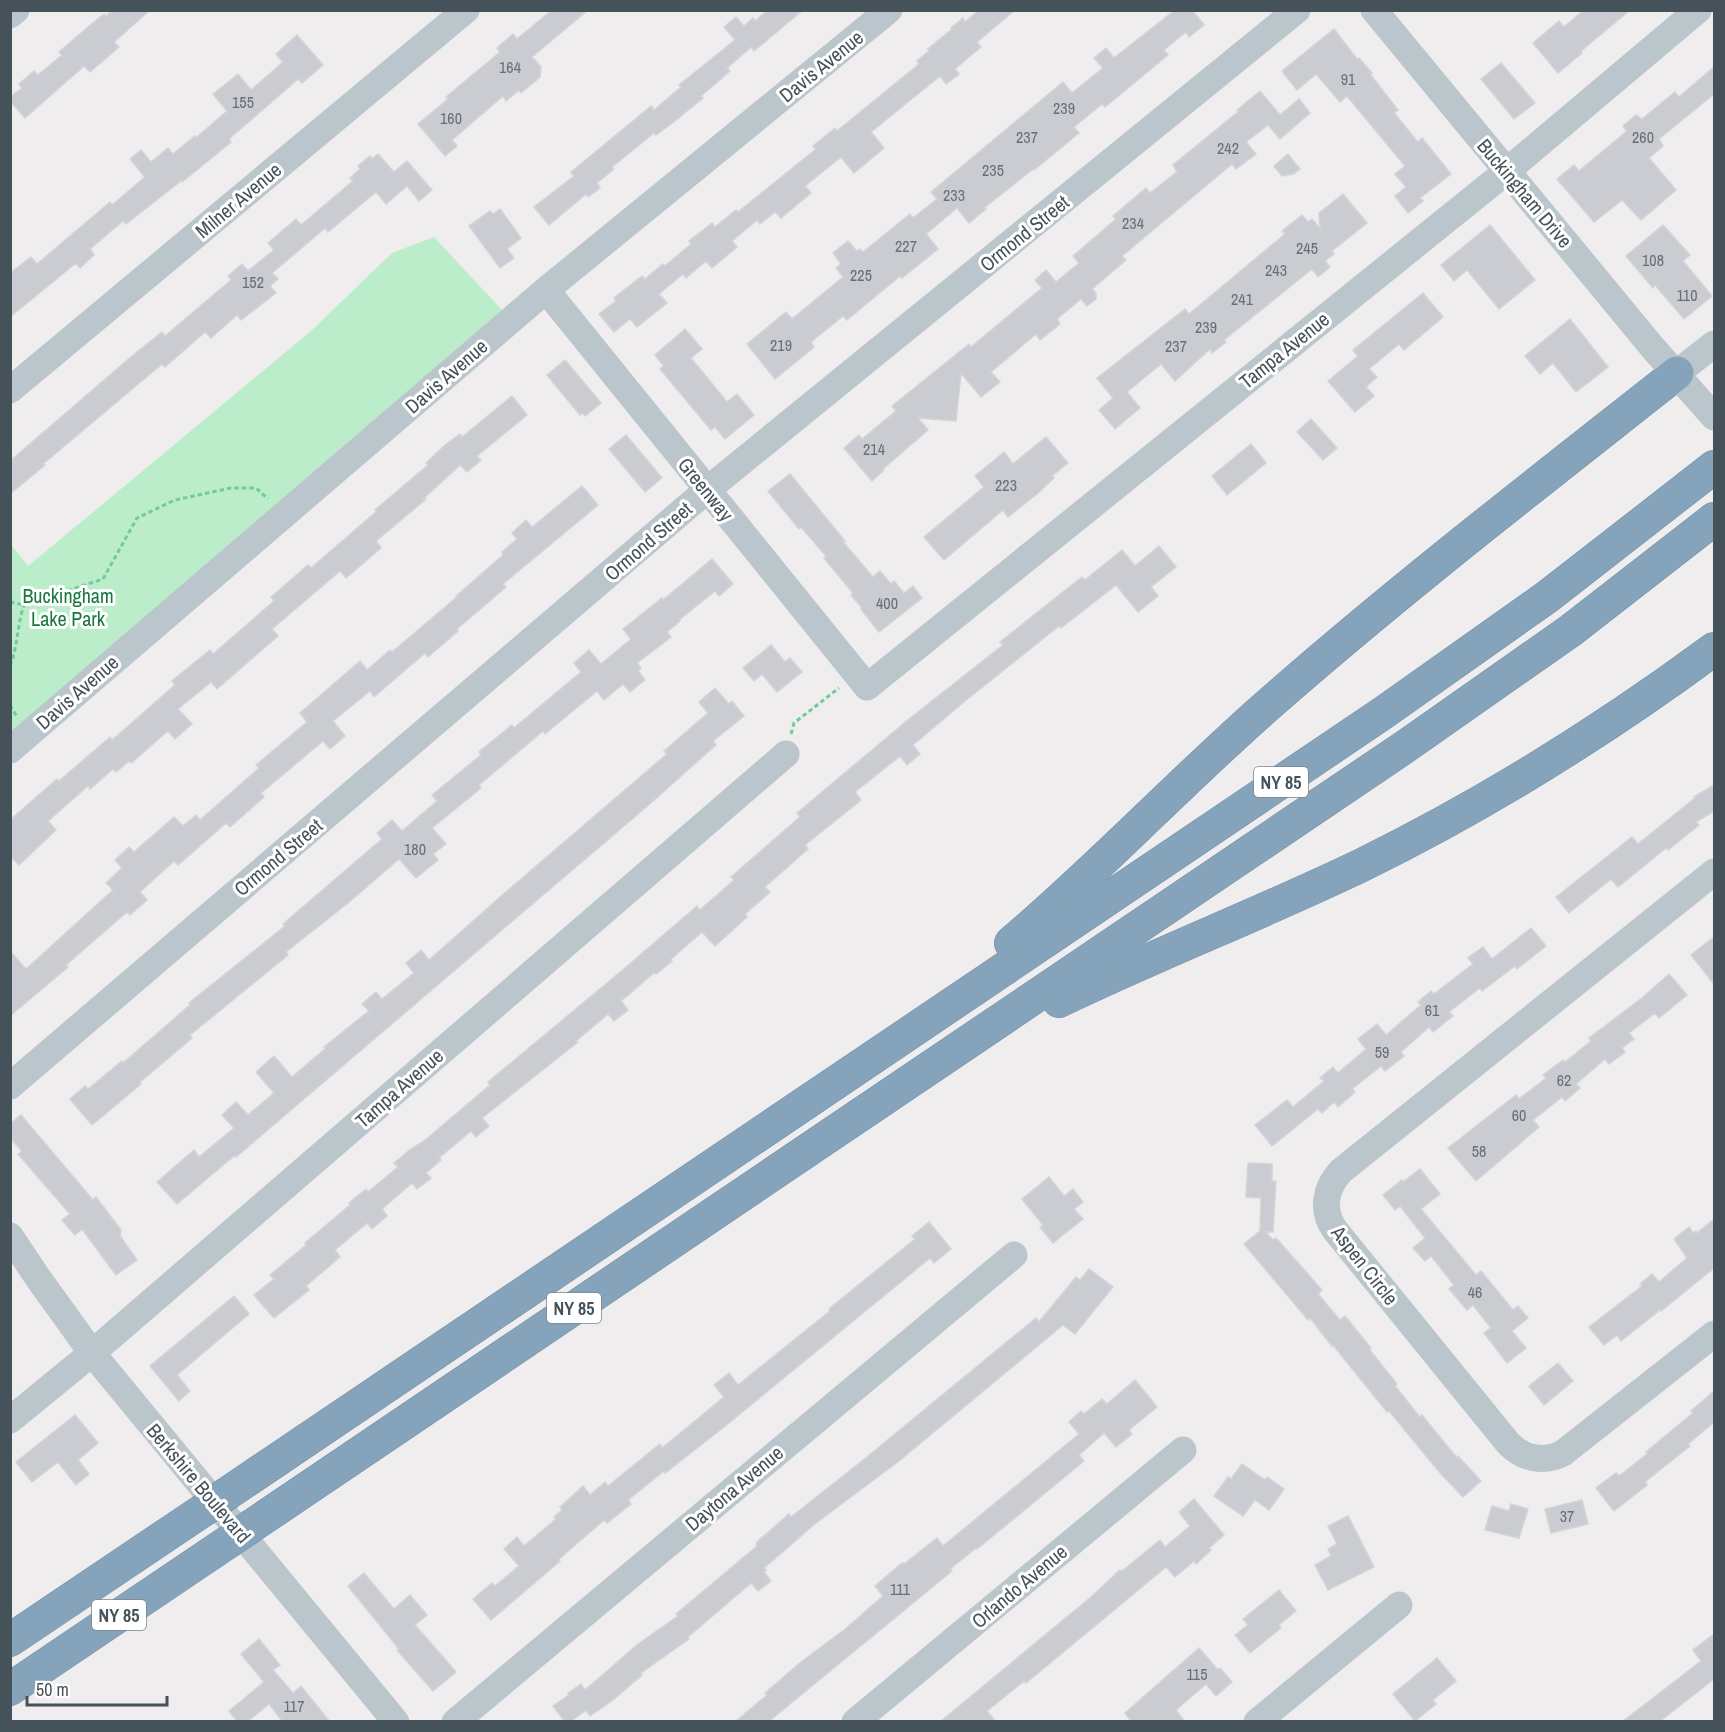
<svg xmlns="http://www.w3.org/2000/svg" width="1725" height="1732" viewBox="0 0 1725 1732" font-family="'Archivo Narrow',sans-serif">
<rect width="100%" height="100%" fill="#efeded"/>
<path fill="#bbedca" d="M434,237L502,310L11,733L10,543L28,566L310,332L392,253Z"/>
<g fill="#caccd2" stroke="#d1d4d8" stroke-width="1.5">
<path d="M113,10H150L114,42L119,47L90,72L84,66L25,118L10,101V97L22,88L19,84L34,71L38,75L62,55L59,52L88,27L104,14L106,16Z"/>
<path d="M552,10H588L532,57L541,67L540,77L521,93L519,90L506,101L503,96L452,140L457,146L445,156L418,124L448,99L446,97L500,52L497,48L513,34L517,39Z"/>
<path d="M768,10H803L754,51L751,47L727,68L730,71L701,96L703,98L675,121L656,135L654,133L612,167L614,169L597,183L600,188L588,197L586,194L549,225L534,207L574,176L571,172L651,106L654,110L681,87L679,85L735,40L724,27L736,17L744,26L753,18L755,21Z"/>
<path d="M979,10H1015L977,42L981,47L955,69L959,74L946,84L940,76L871,132L884,148L854,173L841,157L805,186L811,193L781,218L775,212L760,224L757,220L732,241L737,247L712,268L706,261L686,278L683,274L659,294L667,303L637,327L630,319L614,332L599,314L616,301L614,298L642,276L645,279L663,264L665,266L691,244L689,241L712,223L715,227L736,210L738,212L816,149L813,146L835,128L837,131L919,64L917,61L929,51L928,49L952,29L951,28L963,18L965,22Z"/>
<path d="M1175,10H1192L1204,25L1189,37L1186,32L1164,50L1168,55L1105,107L1102,104L1074,127L1079,133L1034,170L1033,169L984,208L986,209L969,223L957,208L926,234L938,249L902,278L900,276L847,320L843,316L811,342L814,347L775,379L747,344L786,312L792,319L843,277L836,268L841,264L833,253L848,241L857,251L860,249L863,252L910,214L913,218L937,199L931,192L1063,82L1072,93L1103,68L1094,58L1106,48L1114,58Z"/>
<path d="M1584,10H1630L1581,51L1582,53L1558,73L1533,43L1559,21L1564,27Z"/>
<path d="M1334,29L1357,59L1359,58L1372,73L1370,74L1398,110L1394,113L1418,142L1422,138L1451,174L1420,198L1423,201L1408,213L1395,196L1406,187L1395,174L1405,166L1347,96L1340,102L1316,74L1297,90L1282,71Z"/>
<path d="M297,35L323,65L302,83L298,79L229,139L231,142L182,182L181,181L126,224L123,221L90,249L94,255L80,268L76,263L10,317V273L31,257L37,264L110,202L112,205L145,177L130,159L141,150L151,162L168,148L173,154L195,136L197,137L227,111L213,94L238,74L251,90L283,62L276,54Z"/>
<path d="M1501,63L1535,103L1514,119L1481,79Z"/>
<path d="M1714,67V94L1659,139L1663,146L1649,158L1676,190L1641,220L1622,200L1594,222L1557,179L1574,165L1579,171L1627,131L1623,126L1636,115L1642,119L1675,92L1679,97Z"/>
<path d="M1260,91L1280,115L1299,99L1310,113L1280,139L1268,125L1246,142L1256,154L1236,169L1232,164L1122,256L1126,260L1092,289L1096,293V299L1087,306L1081,299L1057,319L1060,324L1040,340L1036,334L991,372L1000,382L981,397L961,373L956,421L918,418L928,430L883,469L884,470L872,481L844,448L859,435L862,439L896,411L892,406L969,344L971,347L1042,288L1035,280L1046,270L1056,282L1079,263L1073,256L1116,219L1113,216L1146,188L1150,193L1177,172L1173,165L1239,111L1237,110Z"/>
<path d="M378,154L394,172L407,161L432,190L419,201L407,186L386,204L376,192L328,232L325,228L272,273L278,279L270,286L276,293L241,320L237,315L211,338L205,332L165,367L162,364L43,464L45,465L10,494V461L132,356L162,332L165,336L231,280L228,276L242,264L248,271L274,250L268,243L296,219L301,225L353,181L350,178L360,169L358,166L370,156L372,159Z"/>
<path d="M1288,154L1300,169L1293,174L1282,176L1274,166Z"/>
<path d="M1343,194L1367,223L1332,251L1334,254L1325,261L1330,267L1318,277L1312,269L1224,340L1226,342L1212,353L1210,349L1175,381L1161,364L1127,392L1140,408L1115,429L1099,410L1113,398L1097,378L1185,309L1189,314L1285,234L1282,231L1302,215L1308,222L1312,219L1320,228L1319,213Z"/>
<path d="M500,209L521,238L507,249L514,258L500,268L469,226L490,211L493,214Z"/>
<path d="M1490,225L1535,280L1499,309L1467,270L1454,281L1441,265Z"/>
<path d="M1663,225L1690,255L1683,261L1712,296L1684,319L1655,285L1653,288L1626,256Z"/>
<path d="M1423,293L1443,317L1404,350L1399,344L1369,369L1377,377L1366,387L1374,396L1355,412L1328,381L1358,356L1353,350Z"/>
<path d="M1570,319L1608,367L1576,392L1553,363L1540,374L1525,356Z"/>
<path d="M685,329L702,349L691,358L727,402L737,394L754,415L725,439L715,427L711,430L660,369L664,366L655,355Z"/>
<path d="M565,360L601,403L585,416L583,413L580,415L547,375Z"/>
<path d="M512,396L527,415L477,456L481,460L467,472L460,465L424,498L426,499L376,541L381,548L346,578L340,571L272,629L278,636L217,689L211,682L178,709L192,724L175,739L168,731L131,763L129,761L116,772L113,769L90,789L88,786L48,821L56,830L19,865L10,856V820L57,779L59,781L110,737L112,740L175,685L172,681L210,650L213,654L274,601L271,597L308,565L311,568L377,511L375,510L428,465L426,463L445,445L460,434L462,437Z"/>
<path d="M1311,419L1337,448L1323,460L1297,432Z"/>
<path d="M626,435L662,478L645,492L609,449Z"/>
<path d="M1046,437L1068,463L1052,476L1054,478L1037,494L1008,517L1003,510L944,560L924,537L984,487L975,476L1004,452L1013,464Z"/>
<path d="M1251,444L1266,463L1227,495L1212,476Z"/>
<path d="M790,474L845,541L843,542L873,577L880,571L891,584L894,581L904,593L913,586L922,598L879,632L861,609L862,608L851,595L853,593L824,558L826,556L801,527L799,529L768,491Z"/>
<path d="M582,486L598,505L503,584L506,587L457,629L458,631L428,657L425,653L374,697L370,691L333,721L345,736L330,749L323,741L261,793L264,797L230,827L226,823L178,865L174,861L140,892L147,900L130,915L127,912L66,965L68,967L10,1016V951L26,969L113,890L106,883L122,868L115,860L129,847L134,852L174,817L183,826L196,815L200,820L259,768L256,765L307,722L300,713L360,661L367,670L390,650L392,652L457,597L456,596L503,555L502,552L517,539L512,533L526,520L532,527L537,523Z"/>
<path d="M1159,546L1176,567L1151,587L1158,596L1138,612L1116,585L1061,628L1059,626L965,701L913,745L920,754L907,765L900,756L855,792L861,800L805,845L808,849L765,887L770,892L745,914L747,917L715,946L702,932L671,959L672,961L656,974L654,973L621,1001L628,1010L614,1021L608,1014L576,1041L578,1042L482,1118L489,1126L476,1137L471,1131L439,1158L441,1160L426,1173L431,1178L417,1189L412,1183L382,1209L387,1216L372,1229L367,1223L335,1250L340,1257L306,1286L309,1290L274,1318L254,1295L274,1279L270,1275L306,1245L305,1243L350,1205L349,1203L366,1189L368,1192L398,1167L394,1163L412,1148L424,1141L490,1085L488,1082L625,968L697,906L700,910L734,880L731,877L800,817L797,813L909,719L1003,645L1000,642L1082,577L1085,580L1122,550L1135,566Z"/>
<path d="M712,559L733,584L719,596L715,591L679,620L680,621L667,632L671,637L637,663L641,668L638,671L645,680L630,692L623,684L604,700L597,691L545,734L543,731L479,785L481,788L432,828L446,844L433,854L438,860L416,878L399,859L348,903L286,952L288,955L190,1035L192,1038L140,1082L141,1084L92,1125L70,1099L85,1086L88,1089L122,1061L123,1063L190,1005L189,1003L285,926L283,924L382,839L377,833L392,820L402,831L437,801L432,795L481,755L479,752L512,725L514,728L581,672L574,663L589,650L601,664L631,639L623,629L662,598L663,600Z"/>
<path d="M771,645L785,662L790,658L802,672L777,692L762,674L754,681L743,668Z"/>
<path d="M715,688L729,704L732,701L744,716L713,741L716,745L644,809L489,941L236,1157L234,1156L177,1204L157,1182L194,1150L199,1157L234,1128L222,1115L236,1102L248,1115L274,1093L256,1072L274,1056L292,1077L326,1048L324,1047L369,1011L362,1004L376,992L382,999L414,973L406,963L421,950L429,960L507,891L667,754L664,751L708,713L699,702Z"/>
<path d="M1714,785V811L1696,822L1699,825L1668,850L1666,848L1618,887L1611,879L1569,913L1556,897L1632,837L1638,844L1695,798L1694,797Z"/>
<path d="M1531,928L1546,946L1517,969L1515,966L1482,991L1480,988L1449,1012L1453,1016L1433,1032L1429,1027L1401,1052L1404,1056L1385,1071L1381,1066L1352,1089L1355,1092L1338,1107L1334,1102L1322,1113L1318,1109L1272,1146L1255,1125L1287,1100L1293,1107L1324,1081L1320,1078L1333,1067L1338,1073L1366,1049L1358,1039L1377,1024L1386,1035L1421,1005L1418,1002L1431,991L1434,994L1473,964L1468,958L1483,947L1492,959Z"/>
<path d="M1714,937V984L1691,955Z"/>
<path d="M1669,974L1687,995L1659,1018L1655,1013L1629,1033L1634,1039L1622,1048L1625,1052L1609,1064L1605,1059L1576,1084L1580,1088L1565,1101L1562,1097L1533,1120L1539,1127L1476,1181L1448,1148L1516,1095L1519,1099L1546,1078L1543,1075L1563,1060L1565,1062L1591,1041L1589,1038L1642,998Z"/>
<path d="M21,1115L93,1200L96,1197L121,1230L120,1236L137,1260L116,1275L82,1229L75,1235L62,1220L70,1214L18,1154L22,1151L10,1138V1124Z"/>
<path d="M1248,1163L1272,1164V1181H1276L1273,1232H1266L1273,1240L1276,1238L1322,1290L1318,1294L1340,1320L1345,1316L1371,1348L1369,1349L1397,1384L1395,1386L1420,1417L1422,1415L1457,1458L1458,1456L1481,1481L1463,1497L1441,1474L1389,1411L1387,1412L1333,1345L1332,1346L1310,1318L1308,1320L1244,1244L1260,1231L1261,1198L1246,1197Z"/>
<path d="M1420,1169L1440,1194L1421,1209L1476,1275L1481,1271L1513,1310L1518,1306L1528,1318L1512,1331L1526,1348L1507,1363L1484,1333L1491,1328L1473,1305L1467,1310L1449,1289L1454,1285L1431,1256L1425,1261L1413,1248L1425,1238L1400,1206L1395,1210L1383,1195L1402,1180L1403,1182Z"/>
<path d="M1049,1177L1064,1196L1073,1189L1083,1202L1074,1209L1083,1219L1053,1243L1040,1227L1043,1225L1022,1199Z"/>
<path d="M1714,1219V1268L1661,1311L1660,1310L1621,1341L1617,1335L1604,1345L1589,1327L1642,1286L1640,1284L1652,1274L1659,1282L1687,1258L1674,1239L1689,1227L1693,1233L1696,1231L1697,1233Z"/>
<path d="M929,1222L951,1249L934,1263L930,1258L724,1427L665,1473L664,1471L628,1500L631,1504L607,1523L604,1520L559,1559L560,1561L491,1620L473,1599L492,1583L495,1586L519,1566L504,1549L517,1537L524,1546L556,1519L554,1517L562,1510L560,1507L583,1486L590,1495L605,1482L608,1486L660,1444L662,1448L724,1397L714,1385L729,1373L738,1385L830,1311L829,1309L915,1239L912,1236Z"/>
<path d="M1089,1269L1113,1287L1075,1334L1063,1325L899,1461L816,1523L764,1568L766,1570L764,1572L771,1581L758,1591L751,1583L688,1637L689,1639L641,1673L642,1675L613,1700L590,1716L586,1710L570,1722H565L553,1706L569,1695L568,1693L581,1684L585,1690L638,1644L678,1616L676,1614L757,1546L756,1544L758,1541L789,1514L791,1517L862,1461L1036,1318L1039,1322L1076,1277L1080,1280Z"/>
<path d="M234,1296L249,1314L177,1375L190,1391L179,1401L150,1366Z"/>
<path d="M1558,1363L1573,1381L1544,1405L1529,1386Z"/>
<path d="M1135,1380L1157,1407L1129,1430L1132,1434L1116,1447L1104,1433L1079,1455L1084,1461L977,1549L976,1548L950,1569L952,1571L768,1722H735L767,1695L765,1693L801,1662L844,1630L883,1596L875,1586L902,1563L904,1564L937,1538L943,1546L1079,1434L1069,1422L1081,1411L1084,1414L1102,1399L1107,1404Z"/>
<path d="M1714,1391V1422L1688,1444L1690,1446L1645,1482L1647,1485L1614,1511L1596,1488L1616,1473L1619,1476L1647,1454L1646,1452L1693,1413L1691,1411Z"/>
<path d="M75,1415L98,1443L78,1460L89,1474L76,1485L58,1462L32,1482L16,1462Z"/>
<path d="M1242,1464L1265,1480L1267,1477L1284,1489L1269,1510L1255,1500L1243,1516L1214,1496L1228,1477L1231,1479Z"/>
<path d="M1194,1499L1224,1535L1209,1548L1211,1550L1196,1564L1194,1561L1175,1577L1166,1567L1026,1683L1024,1681L987,1711L996,1722H940L1091,1597L1120,1570L1122,1571L1160,1540L1165,1547L1190,1526L1179,1512Z"/>
<path d="M1582,1500L1588,1524L1551,1533L1545,1509Z"/>
<path d="M1511,1504L1528,1509L1519,1538L1485,1530L1492,1506L1509,1511Z"/>
<path d="M1348,1516L1374,1567L1328,1590L1315,1565L1331,1556L1328,1549L1337,1544L1328,1526Z"/>
<path d="M364,1573L394,1609L410,1595L427,1615L415,1625L456,1672L433,1691L397,1650L399,1649L348,1586Z"/>
<path d="M1279,1590L1296,1611L1279,1625L1281,1628L1250,1653L1235,1635L1248,1625L1243,1619Z"/>
<path d="M1714,1634V1679L1659,1722H1622L1701,1661L1693,1650Z"/>
<path d="M259,1639L280,1665L273,1670L293,1693L301,1686L330,1722H283L269,1704L247,1722H238L229,1711L264,1682L241,1654Z"/>
<path d="M1199,1648L1218,1670L1220,1668L1232,1682L1216,1696L1206,1684L1176,1710L1185,1722H1132L1125,1713Z"/>
<path d="M1437,1658L1456,1681L1433,1700L1436,1704L1415,1721L1393,1694Z"/>
</g>
<g fill="none" stroke-linecap="round" stroke-linejoin="round">
<g stroke="#718fa7" stroke-width="34">
<g id="highway">
<path d="M1011,943C1100,868 1180,782 1268,705C1400,589 1539,482 1677,373"/>
<path d="M1059,1001C1159,953 1262,913 1362,865C1486,804 1603,731 1714,649"/>
<path d="M228,1493L1383,713L1547,597L1714,467"/>
<path d="M253,1525L1406,746L1570,631L1714,519"/>
<path d="M10,1640L202,1511"/>
<path d="M10,1689L228,1542"/>
</g>
</g>
<g stroke="#74ca98" stroke-width="3" stroke-dasharray="4.5 3" stroke-linecap="butt">
<path d="M10,602L24,605L103,579L137,518L175,500L231,488H256L268,499"/>
<path d="M10,666C18,646 17,625 24,605"/>
<path d="M10,705L17,717"/>
<path d="M791,734L794,723L839,688"/>
</g>
<g stroke="#bbc6cc" stroke-width="27">
<path d="M1374,10L1653,348L1714,417"/>
<path d="M10,15L16,10"/>
<path d="M546,290L867,687L1507,171L1698,10"/>
<path d="M1677,373L1714,344"/>
<path d="M10,390L466,10"/>
<path d="M10,750L546,290L889,10"/>
<path d="M1714,872L1341,1171C1325,1188 1321,1210 1335,1230L1508,1443C1523,1459 1544,1463 1563,1453L1714,1334"/>
<path d="M10,1086L707,490L1297,10"/>
<path d="M10,1236L38,1278L92,1353L396,1722"/>
<path d="M10,1420L92,1353L786,754"/>
<path d="M455,1722L1014,1255"/>
<path d="M855,1722L1183,1450"/>
<path d="M1257,1722L1399,1605"/>
</g>
<use href="#highway" stroke="#85a4bb" stroke-width="33"/>
<g stroke="#718fa7" stroke-width="34" stroke-linecap="butt">
<g id="highway-bridge">
<path d="M202,1511L228,1493"/>
<path d="M228,1542L253,1525"/>
</g>
</g>
<use href="#highway-bridge" stroke="#85a4bb" stroke-width="33"/>
</g>
<g text-anchor="middle" dominant-baseline="central" stroke-width="6" stroke-linejoin="round" paint-order="stroke">
<g font-size="16" fill="#677077">
<text x="510" y="67">164</text>
<text x="1348" y="79">91</text>
<text x="243" y="102">155</text>
<text x="1064" y="108">239</text>
<text x="451" y="118">160</text>
<text x="1027" y="137">237</text>
<text x="1643" y="137">260</text>
<text x="1228" y="148">242</text>
<text x="993" y="170">235</text>
<text x="954" y="195">233</text>
<text x="1133" y="223">234</text>
<text x="906" y="246">227</text>
<text x="1307" y="248">245</text>
<text x="1653" y="260">108</text>
<text x="1276" y="270">243</text>
<text x="861" y="275">225</text>
<text x="253" y="282">152</text>
<text x="1687" y="295">110</text>
<text x="1242" y="299">241</text>
<text x="1206" y="327">239</text>
<text x="781" y="345">219</text>
<text x="1176" y="346">237</text>
<text x="874" y="449">214</text>
<text x="1006" y="485">223</text>
<text x="887" y="603">400</text>
<text x="415" y="849">180</text>
<text x="1432" y="1010">61</text>
<text x="1382" y="1052">59</text>
<text x="1564" y="1080">62</text>
<text x="1519" y="1115">60</text>
<text x="1479" y="1151">58</text>
<text x="1475" y="1292">46</text>
<text x="1567" y="1516">37</text>
<text x="900" y="1589">111</text>
<text x="1197" y="1674">115</text>
<text x="294" y="1706">117</text>
</g>
<g fill="#fff" stroke="#7e868b" stroke-width="1.5">
<rect x="1254" y="767" width="54" height="30" rx="4.5"/>
<rect x="547" y="1293" width="54" height="30" rx="4.5"/>
<rect x="92" y="1600" width="54" height="30" rx="4.5"/>
</g>
<g font-size="18" font-weight="bold" fill="#465259">
<text x="1281" y="782">NY 85</text>
<text x="574" y="1308">NY 85</text>
<text x="119" y="1615">NY 85</text>
</g>
<g font-size="20" fill="#465259" stroke="#fff">
<text transform="translate(821 66) rotate(-39)">Davis Avenue</text>
<text transform="translate(1525 193) rotate(50)">Buckingham Drive</text>
<text transform="translate(238 200) rotate(-40)">Milner Avenue</text>
<text transform="translate(1024 233) rotate(-39)">Ormond Street</text>
<text transform="translate(1284 350) rotate(-39)">Tampa Avenue</text>
<text transform="translate(446 376) rotate(-41)">Davis Avenue</text>
<text transform="translate(706 489) rotate(51)">Greenway</text>
<text transform="translate(648 541) rotate(-41)">Ormond Street</text>
<text transform="translate(77 692) rotate(-41)">Davis Avenue</text>
<text transform="translate(278 857) rotate(-40)">Ormond Street</text>
<text transform="translate(399 1088) rotate(-41)">Tampa Avenue</text>
<text transform="translate(1365 1265) rotate(52)">Aspen Circle</text>
<text transform="translate(199 1483) rotate(50)">Berkshire Boulevard</text>
<text transform="translate(734 1488) rotate(-40)">Daytona Avenue</text>
<text transform="translate(1019 1586) rotate(-40)">Orlando Avenue</text>
</g>
<g font-size="20" fill="#197840" stroke="#fff">
<text x="68" y="595">Buckingham<tspan x="68" dy="23">Lake Park</tspan></text>
</g>
</g>
<rect width="1725" height="1732" fill="none" stroke="#465259" stroke-width="24"/>
<path d="M27 1696v9h140v-9" fill="none" stroke="#465259" stroke-width="3"/>
<text x="36" y="1696" font-size="18" fill="#465259" stroke="#ffffff" stroke-width="4.5" paint-order="stroke">50 m</text>
</svg>
